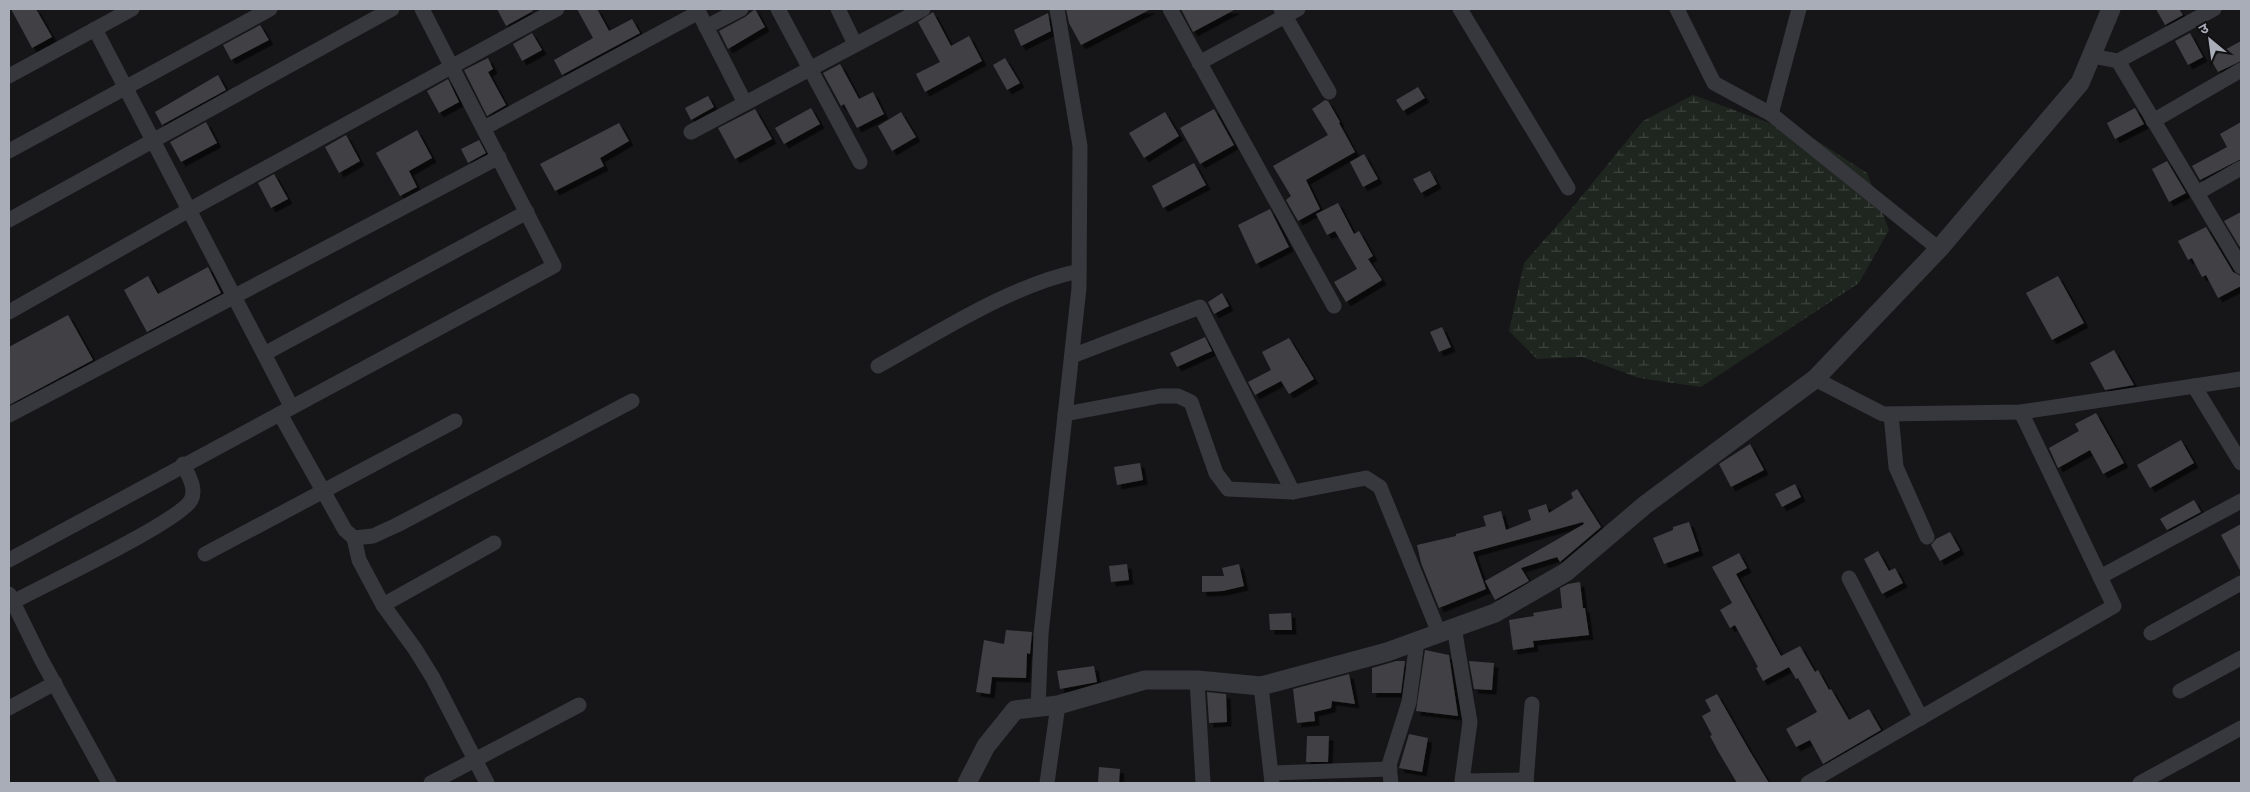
<svg xmlns="http://www.w3.org/2000/svg" width="2250" height="792" viewBox="0 0 2250 792" font-family="Signika,'Noto Sans Devanagari',sans-serif">
<defs>
<pattern id="wetland-marsh" width="20" height="14" patternUnits="userSpaceOnUse" patternTransform="scale(1.25)"><rect width="20" height="14" fill="#1e261f"/><path d="M1 5h8M5 5V1M11 12h8M15 12V8" fill="none" stroke="#3c433d"/></pattern>
<filter id="shadow"><feDropShadow dx="4.5" dy="4.5" stdDeviation="0" flood-color="#0009"/></filter>
</defs>
<rect width="100%" height="100%" fill="#161618"/>
<path fill="url(#wetland-marsh)" d="M1693,95L1816,140L1867,173L1889,230L1859,283L1701,387L1639,378L1582,357L1537,359L1509,331L1524,263L1568,213L1643,121Z"/>
<g fill="#404145" filter="url(#shadow)">
<path d="M11,9H36L52,37L32,48Z"/>
<path d="M497,9H531L533,11L506,26Z"/>
<path d="M577,9H597L609,31L632,19L640,33L562,75L554,60L593,38Z"/>
<path d="M755,9L765,27L728,49L719,31L745,17Z"/>
<path d="M1066,9H1151L1081,45L1069,23Z"/>
<path d="M1181,9H1236L1193,32Z"/>
<path d="M2156,9H2179L2183,15L2165,25Z"/>
<path d="M933,12L951,46L969,36L982,61L925,92L916,74L940,62L918,22Z"/>
<path d="M1048,13L1051,31L1021,46L1014,30Z"/>
<path d="M260,25L269,40L231,60L223,45Z"/>
<path d="M532,33L542,50L522,61L513,44Z"/>
<path d="M2190,33L2203,57L2188,65L2175,41Z"/>
<path d="M2241,41V61L2218,72L2210,58Z"/>
<path d="M488,58L493,69L488,72L506,105L487,116L464,70Z"/>
<path d="M1005,58L1020,83L1007,90L993,65Z"/>
<path d="M840,64L859,99L873,92L884,114L857,128L844,104L841,106L823,73Z"/>
<path d="M218,75L226,90L162,125L155,112Z"/>
<path d="M448,79L459,102L439,113L427,91Z"/>
<path d="M1418,87L1425,98L1403,111L1396,100Z"/>
<path d="M708,96L714,107L691,120L685,108Z"/>
<path d="M1325,100L1328,101L1340,122L1339,123L1355,152L1306,180L1320,209L1298,221L1286,200L1291,196L1273,166L1328,135L1312,109Z"/>
<path d="M811,108L820,124L784,144L775,128Z"/>
<path d="M2135,108L2144,124L2115,139L2107,123Z"/>
<path d="M755,109L772,139L735,159L718,128Z"/>
<path d="M1214,109L1234,145L1200,164L1180,128Z"/>
<path d="M901,112L916,137L892,151L878,126Z"/>
<path d="M1165,112L1179,136L1144,158L1129,133Z"/>
<path d="M206,122L217,143L181,162L170,142Z"/>
<path d="M2241,122V159L2200,180L2192,166L2227,147L2220,134Z"/>
<path d="M619,123L629,141L600,158L604,166L555,191L540,164Z"/>
<path d="M417,130L432,158L409,171L417,187L400,196L376,153Z"/>
<path d="M346,135L360,161L339,173L325,147Z"/>
<path d="M479,140L486,153L468,163L461,149Z"/>
<path d="M1364,154L1378,179L1363,187L1350,162Z"/>
<path d="M2167,161L2186,193L2169,202L2152,169Z"/>
<path d="M1194,163L1206,185L1163,208L1152,186Z"/>
<path d="M1430,171L1437,184L1421,193L1413,179Z"/>
<path d="M274,174L288,199L271,208L258,183Z"/>
<path d="M1338,203L1354,234L1359,231L1373,256L1368,259L1382,280L1346,302L1334,282L1357,269L1335,231L1327,235L1316,214Z"/>
<path d="M1270,209L1289,247L1256,264L1238,225Z"/>
<path d="M2241,212V249L2224,221Z"/>
<path d="M2206,227L2233,272L2241,276V286L2218,298L2206,275L2202,277L2192,258L2188,260L2178,241Z"/>
<path d="M208,267L221,293L147,332L124,290L148,276L158,294Z"/>
<path d="M2058,276L2084,323L2052,340L2026,293Z"/>
<path d="M1222,293L1229,306L1214,314L1208,302Z"/>
<path d="M68,315L93,360L9,405V347Z"/>
<path d="M1442,327L1451,347L1439,352L1430,332Z"/>
<path d="M1205,337L1212,351L1177,367L1170,353Z"/>
<path d="M1289,338L1314,379L1289,394L1281,381L1255,395L1248,382L1271,370L1262,352Z"/>
<path d="M2114,350L2134,385L2105,390L2090,363Z"/>
<path d="M2096,413L2124,463L2103,474L2090,450L2058,468L2049,448L2079,431L2075,424Z"/>
<path d="M2181,440L2194,463L2150,488L2137,465Z"/>
<path d="M1750,444L1764,470L1731,487L1719,464Z"/>
<path d="M1140,463L1143,480L1117,485L1114,467Z"/>
<path d="M1795,484L1801,497L1782,507L1775,494Z"/>
<path d="M1577,489L1601,527L1560,562L1557,557L1521,568L1529,581L1495,600L1485,581L1584,524L1583,522L1473,552L1486,589L1439,608L1421,563L1417,545L1456,536V534L1486,526L1483,516L1501,511L1506,530L1531,520L1528,510L1546,504L1549,513L1573,498L1571,493Z"/>
<path d="M2194,500L2201,512L2167,530L2160,519Z"/>
<path d="M1689,522L1699,551L1664,564L1653,538L1673,530V527Z"/>
<path d="M2241,524V572L2221,535Z"/>
<path d="M1950,532L1960,550L1940,561L1931,545L1936,539Z"/>
<path d="M1878,551L1889,571L1895,568L1903,583L1882,594L1864,559Z"/>
<path d="M1739,553L1747,568L1736,574L1781,656L1800,646L1815,672L1818,670L1829,690L1831,689L1849,720L1869,709L1881,730L1823,764L1810,740L1796,747L1786,729L1817,712L1798,678L1796,679L1789,667L1763,681L1756,668L1758,667L1735,625L1730,628L1720,610L1732,603L1712,567Z"/>
<path d="M1127,564L1129,580L1111,582L1109,566Z"/>
<path d="M1239,564L1244,586L1223,591L1202,592V576H1224L1222,568Z"/>
<path d="M1580,582L1583,608H1585L1589,635L1533,641L1534,647L1513,650L1509,620L1534,616L1533,613L1562,608L1560,588L1568,584Z"/>
<path d="M1291,613L1292,630H1270L1269,614Z"/>
<path d="M1006,630L1032,632L1030,654L1027,653L1026,678L992,677L990,694L976,692L984,640L1004,644Z"/>
<path d="M1425,650L1449,655L1458,716L1416,711Z"/>
<path d="M1396,661H1405L1401,693H1372V668Z"/>
<path d="M1469,661L1494,663L1492,690L1474,689Z"/>
<path d="M1094,666L1097,682L1060,689L1057,671Z"/>
<path d="M1349,674L1355,704L1332,701L1331,708L1314,712L1315,721L1297,723L1293,689Z"/>
<path d="M1207,692L1226,694L1227,722L1209,723Z"/>
<path d="M1717,694L1749,750L1769,783H1737L1718,751L1710,736L1712,735L1702,716L1711,711L1705,700Z"/>
<path d="M1409,734L1428,738L1422,772L1399,768Z"/>
<path d="M1307,736H1329L1328,762H1306Z"/>
<path d="M1099,767L1120,769L1119,783H1098Z"/>
</g>
<g fill="none" stroke-linecap="round" stroke-linejoin="round">
<g stroke="#37383d" stroke-width="15">
<path d="M697,9L745,103"/>
<path d="M778,9L860,162"/>
<path d="M838,9L855,44"/>
<path d="M1170,9L1334,306"/>
<path d="M1281,9L1329,92"/>
<path d="M1460,9L1568,188"/>
<path d="M1677,9L1714,83L1771,114L1939,249"/>
<path d="M706,27L741,9"/>
<path d="M95,29L291,406"/>
<path d="M2092,56L2118,61L2241,267"/>
<path d="M2118,61L2214,9"/>
<path d="M1199,63L1298,9"/>
<path d="M9,76L132,9"/>
<path d="M1771,114L1799,9"/>
<path d="M2153,121L2241,70"/>
<path d="M484,128L699,12"/>
<path d="M691,132L923,9"/>
<path d="M9,151L270,9"/>
<path d="M2197,193L2241,168"/>
<path d="M9,220L392,9"/>
<path d="M9,312L189,210L557,9"/>
<path d="M264,354L527,212"/>
<path d="M1072,356L1200,307L1293,492"/>
<path d="M878,366C940,332 1009,286 1079,271"/>
<path d="M1815,379L1883,414L2021,412L2241,379"/>
<path d="M2194,386L2241,463"/>
<path d="M280,414L345,530L354,538L373,536L397,525L632,401"/>
<path d="M1065,414L1160,396H1178L1191,402L1216,473L1228,489L1293,492L1366,478L1380,487L1439,633"/>
<path d="M1891,414L1896,467L1927,537"/>
<path d="M9,415L499,157"/>
<path d="M354,538L359,560L383,605L415,649L433,678L487,783"/>
<path d="M205,554L455,421"/>
<path d="M9,560L554,266L422,9"/>
<path d="M2100,577L2241,501"/>
<path d="M1849,578L1921,718"/>
<path d="M9,594L41,659L109,783"/>
<path d="M13,602C42,586 179,522 191,500C197,488 188,475 183,464"/>
<path d="M383,605L494,543"/>
<path d="M1454,627L1470,722L1462,781L1526,780"/>
<path d="M2151,633L2241,583"/>
<path d="M1197,680L1203,783"/>
<path d="M1261,686L1272,783"/>
<path d="M2180,691L2241,658"/>
<path d="M9,708L55,683"/>
<path d="M1038,708L1041,634L1079,288L1080,146L1057,9"/>
<path d="M1272,773L1390,769"/>
<path d="M431,783L579,705"/>
<path d="M1047,783L1058,705"/>
<path d="M1391,783L1389,765L1409,702L1417,641"/>
<path d="M1526,783L1532,704"/>
<path d="M1808,783L2114,606L2021,412"/>
<path d="M2140,783L2241,728"/>
</g>
<path stroke="#37383d" stroke-width="19" d="M967,783L986,746L1015,710L1058,705L1145,680H1197L1261,686L1387,652L1495,613L1566,572L1645,505L1815,379L1939,249L2080,83L2111,9"/>
</g>
<rect width="2250" height="792" fill="none" stroke="#a8adb8" stroke-width="20"/>
<g transform="translate(2210 40) rotate(331)" stroke="#111113" stroke-width="4" paint-order="stroke">
<path d="M0-4L9 19L0 12L-9 19Z" fill="#a8adb8"/>
<text y="-8" font-size="14" font-weight="bold" text-anchor="middle" fill="#a8adb8">उ</text>
</g>
</svg>
